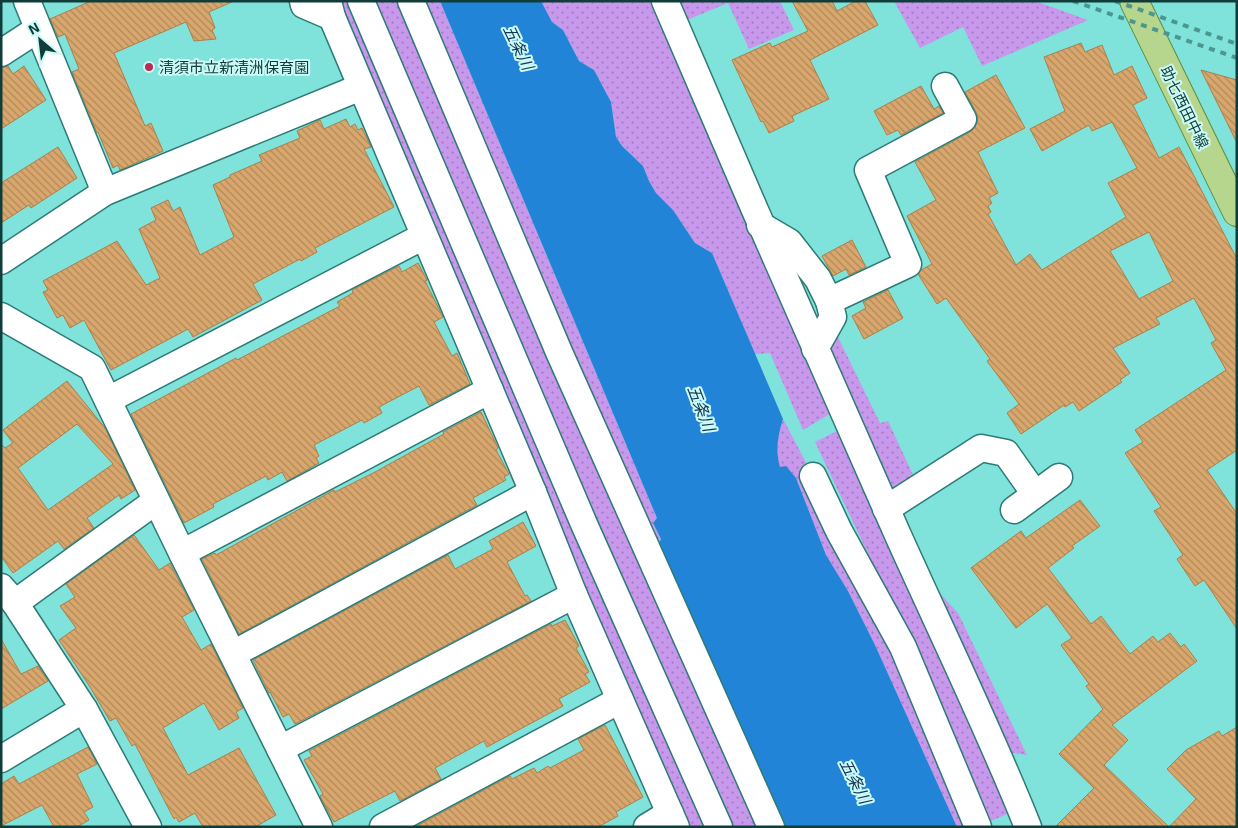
<svg xmlns="http://www.w3.org/2000/svg" width="1238" height="828" viewBox="0 0 1238 828" font-family="'Exo 2','Noto Sans JP',sans-serif">
<defs>
<pattern id="grass-dots" width="8" height="8" patternUnits="userSpaceOnUse" patternTransform="scale(1.25)"><rect width="8" height="8" fill="#c798eb"/><path d="M2 2h.1M6 6h.1" fill="none" stroke="#a07dbf" stroke-width="1.8" stroke-linecap="round"/></pattern>
<pattern id="building-back-hatch" width="6" height="6" patternUnits="userSpaceOnUse" patternTransform="scale(1.25)"><rect width="6" height="6" fill="#d9a76d"/><path d="M-1 5l2 2M0 0l6 6M5-1l2 2" fill="none" stroke="#af895b"/></pattern>
</defs>
<rect width="100%" height="100%" fill="#7fe3db"/>
<g fill="url(#grass-dots)">
<path d="M337,1H352L711,827H687L655,759Z"/>
<path d="M373,1H405L765,827H728Z"/>
<path d="M415,1H440L657,518L653,523L661,539L658,545L786,827H779Z"/>
<path d="M541,1H652L833,412L803,430L770,353L755,354L712,253L695,243L673,210L656,193L649,181L643,166L622,146L616,137L611,102L594,70L579,61L563,30L552,22Z"/>
<path d="M679,1H780L794,30L749,49L728,3L687,20Z"/>
<path d="M894,1H1035L1088,20L982,66L963,27L920,48Z"/>
<path d="M835,331L880,423L888,421L915,479L897,489L886,488L827,356Z"/>
<path d="M783,419L809,468L895,648L971,827H957L875,645L848,591L826,555L796,478L780,467L777,457L778,437Z"/>
<path d="M841,429L1010,813L988,822L912,646L815,442Z"/>
<path d="M935,588L958,613L1027,755L1006,752Z"/>
</g>
<path fill="#2284d6" d="M440,1H541L552,22L563,30L579,61L594,70L611,102L616,137L622,146L643,166L649,181L656,193L673,210L695,243L712,253L783,419C778,435 775,450 780,467L786,466L796,478L826,555L848,591L875,645L957,827H786L658,545L661,539L653,523L657,518Z"/>
<g fill="url(#building-back-hatch)" stroke="#ad7e45" fill-rule="evenodd">
<path d="M91,1H234L209,12L215,28L212,30L216,39L194,41L186,22L114,53L145,126L151,123L163,151L120,170L118,165L113,168L98,132L97,133L72,72L79,69L65,34L58,37L50,19Z"/>
<path d="M792,1H832L837,11L856,1H865L878,25L810,60L829,99L792,116L794,121L769,133L763,121L761,122L732,60L770,43L772,47L808,31Z"/>
<path d="M1081,43L1085,52L1102,45L1114,75L1132,66L1147,98L1133,105L1159,158L1179,147L1237,259V450L1207,470L1237,514V629L1204,580L1195,586L1177,559L1183,555L1154,511L1161,507L1125,453L1143,442L1135,430L1226,370L1211,343L1216,340L1194,298L1156,318L1160,324L1113,348L1130,373L1120,380L1122,382L1079,411L1073,402L1065,407L1064,405L1021,434L1007,413L1019,404L987,361L990,359L946,298L937,304L918,274L921,270L932,264L907,216L936,200L915,162L970,132L975,127L978,120L976,112L965,92L996,75L1025,128L978,152L998,193L989,198L992,203L988,206L991,212L988,214L1016,265L1030,254L1042,270L1126,217L1108,183L1137,168L1112,122L1092,131L1089,125L1042,151L1030,129L1065,111L1044,57ZM1149,232L1173,281L1139,299L1110,251Z"/>
<path d="M8,66L13,74L24,66L46,100L1,129V68Z"/>
<path d="M1201,70L1237,80V143Z"/>
<path d="M921,86L934,109L939,106L943,113L901,135L898,130L887,135L874,111Z"/>
<path d="M346,119L350,127L355,124L358,130L362,128L371,147L364,149L394,207L315,248L317,252L301,261L300,259L253,284L262,300L193,337L188,329L111,370L84,320L70,328L63,315L57,318L43,292L48,290L43,281L117,241L146,285L160,278L139,229L156,220L151,208L168,200L173,211L180,207L200,255L234,237L213,185L230,177V175L262,161L259,155L300,138L297,131L320,120L324,129Z"/>
<path d="M58,147L77,178L31,208L29,205L1,223V183Z"/>
<path d="M852,240L866,267L849,275L846,269L833,276L822,256Z"/>
<path d="M418,263L427,280L425,281L443,317L434,322L452,356L457,353L470,384L429,405L419,386L379,407L382,413L364,423L362,420L314,445L319,456L316,458L319,463L287,481L282,472L268,480L266,476L213,504L214,507L184,523L131,414L236,358L237,360L340,306L337,302L353,293L352,290L399,266L402,272Z"/>
<path d="M888,290L903,318L864,339L852,316L866,308L863,302Z"/>
<path d="M67,381L105,428L135,490L121,499L119,495L87,518L94,528L64,549L58,541L13,573L1,556V444L5,448L13,443L3,430ZM77,424L113,464L48,510L18,468Z"/>
<path d="M481,412L498,448L496,450L509,474L504,477L506,480L473,498L477,505L239,634L202,559L215,553L216,555L334,490L335,492L375,472L444,434L443,432Z"/>
<path d="M1080,500L1100,526L1072,546L1074,548L1048,568L1091,624L1101,616L1130,654L1153,636L1158,642L1170,633L1181,647L1184,644L1197,661L1112,725L1128,740L1104,765L1169,827H1055L1094,788L1059,754L1103,709L1086,686L1089,684L1061,645L1072,638L1047,604L1016,628L971,568L1021,531L1026,538Z"/>
<path d="M523,522L536,546L507,562L525,596L527,595L531,601L295,724L289,714L283,717L270,692L269,693L253,660L448,555L455,569L493,549L489,541Z"/>
<path d="M134,535L159,570L170,563L194,610L182,617L201,650L211,644L243,708L236,712L239,718L219,730L204,703L163,728L188,775L239,748L276,815L255,827H203L195,813L179,822L176,817L174,819L135,744L132,746L116,718L110,721L90,687L59,640L76,628L60,606L75,597L66,584Z"/>
<path d="M565,620L579,646L576,648L589,672L585,674L590,682L559,699L563,706L487,747L484,741L435,768L441,779L400,801L395,791L334,822L320,796L323,794L304,760L312,756L309,751L551,624L552,626Z"/>
<path d="M1,639L21,674L38,666L48,681L1,709Z"/>
<path d="M605,725L643,797L616,812L618,816L598,827H415L510,776L512,779L534,768L537,773L548,766L550,768L584,750L578,739Z"/>
<path d="M1237,727V827H1169L1196,799L1167,769L1186,750L1219,731L1222,736Z"/>
<path d="M88,747L97,764L77,774L93,807L84,812L89,820L77,827H54L42,805L1,826V784L14,776L19,784Z"/>
</g>
<g fill="none" stroke-linecap="round" stroke-linejoin="round">
<g stroke="#2d7b76" stroke-width="29">
<g id="minor">
<path d="M27,1L105,192"/>
<path d="M303,1L304,5L332,17"/>
<path d="M328,1L332,17L533,492L574,595L676,827"/>
<path d="M361,1L584,524L719,827"/>
<path d="M411,1L559,352L771,827"/>
<path d="M665,1C741,179 818,356 897,533C941,631 988,727 1028,827"/>
<path d="M1,53L38,29"/>
<path d="M760,225L789,242L818,279L829,301L833,317L815,349"/>
<path d="M1,261L105,192L361,87"/>
<path d="M829,301L908,264L868,170L963,119L945,86"/>
<path d="M1,316L92,368L182,553L319,827"/>
<path d="M108,400L424,236"/>
<path d="M813,476L839,531L903,647L978,827"/>
<path d="M886,509L981,448L1006,453L1035,494"/>
<path d="M1014,510L1059,477"/>
<path d="M182,553L490,390"/>
<path d="M1,587L15,603L84,709L148,827"/>
<path d="M15,603L156,501"/>
<path d="M233,654L533,492"/>
<path d="M280,749L574,595"/>
<path d="M1,759L84,709"/>
<path d="M383,827L620,700"/>
<path d="M647,827L670,813"/>
</g>
</g>
<g stroke="#5d8e3e" stroke-width="30">
<path id="major" d="M1134,1L1237,212"/>
</g>
<use href="#minor" stroke="#fff" stroke-width="26"/>
<use href="#major" stroke="#b6d68d" stroke-width="28"/>
<g stroke="#4c9690" stroke-width="4" stroke-dasharray="6 6" stroke-linecap="butt">
<path d="M1073,1L1237,58"/>
<path d="M1115,1L1237,44"/>
</g>
</g>
<circle fill="#bb2b55" stroke="#ccfaf6" stroke-width="2" cx="149" cy="67" r="5"/>
<g text-anchor="middle" dominant-baseline="central" stroke-width="4" stroke-linejoin="round" paint-order="stroke">
<g font-size="15" fill="#103c39" stroke="#ccfaf6" text-anchor="start">
<text x="159" y="67">清須市立新清洲保育園</text>
</g>
<g font-size="15" fill="#103c39" stroke="#ccfaf6">
<text transform="translate(1185 107) rotate(64)">助七西田中線</text>
</g>
<g font-size="16" font-style="italic" fill="#14385a" stroke="#ccfaf6">
<text transform="translate(519 47) rotate(64)">五条川</text>
<text transform="translate(702 408) rotate(69)">五条川</text>
<text transform="translate(856 781) rotate(63)">五条川</text>
</g>
</g>
<rect width="1238" height="828" fill="none" stroke="#103c39" stroke-width="5"/>
<g transform="translate(40 40) rotate(332)" stroke="#ccfaf6" stroke-width="4" paint-order="stroke">
<path d="M0-4L9 19L0 12L-9 19Z" fill="#103c39"/>
<text y="-8" font-size="14" font-weight="bold" text-anchor="middle" fill="#103c39">N</text>
</g>
</svg>
